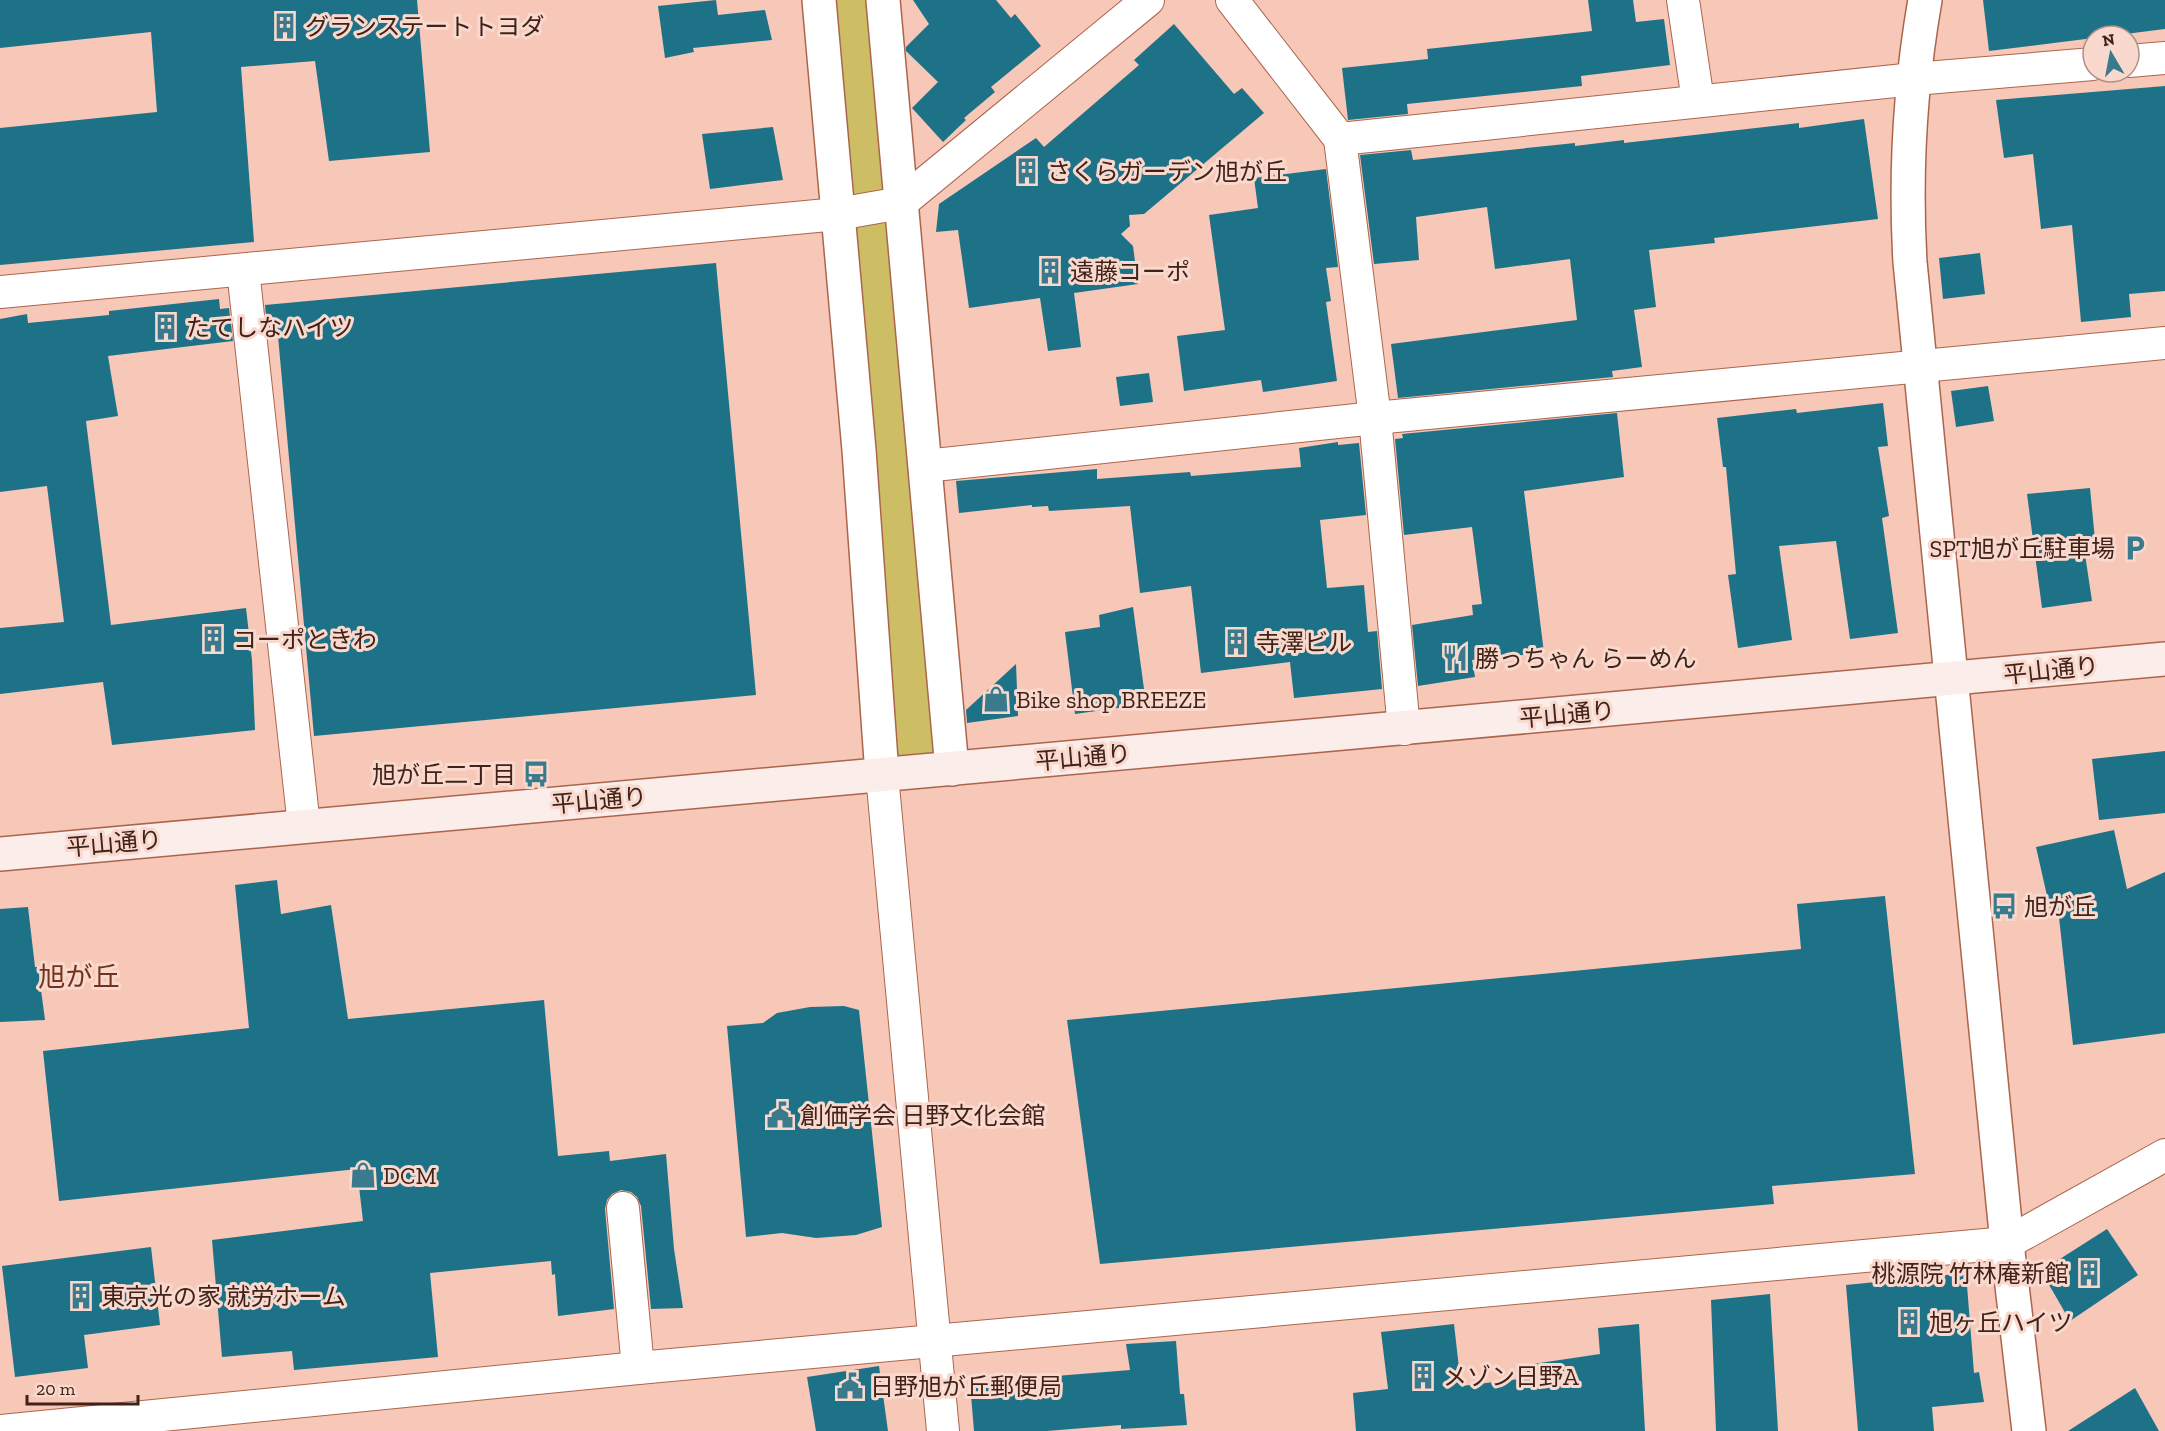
<svg xmlns="http://www.w3.org/2000/svg" width="2165" height="1431" viewBox="0 0 2165 1431" font-family="'Zilla Slab','Noto Sans JP',serif">
<rect width="100%" height="100%" fill="#f7c7b7"/>
<path fill="#cdbe66" d="M819,0H883L952,769L882,775Z"/>
<g fill="#1e7288">
<path d="M0,0H417L430,152L329,161L315,61L241,67L254,242L0,265V128L157,112L151,32L0,48Z"/>
<path d="M716,0L718,15L765,10L772,40L693,48L694,52L665,58L658,6Z"/>
<path d="M913,0H996L1011,18L1015,14L1041,46L991,87L995,92L964,118L966,120L943,142L912,108L938,82L906,51V47L929,24Z"/>
<path d="M1588,0H1633L1636,22L1664,19L1670,65L1581,76L1582,86L1407,104L1408,114L1348,120L1342,68L1428,59L1427,49L1592,31Z"/>
<path d="M1983,0H2165V29L1989,51Z"/>
<path d="M1174,24L1234,94L1242,88L1264,113L1144,214L1129,215L1130,226L1121,234L1133,246L1138,284L1074,293L1081,347L1048,351L1040,298L969,308L958,230L936,232L939,204L1036,138L1044,147L1139,65L1134,60Z"/>
<path d="M2165,86V291L2129,294L2131,317L2081,322L2072,225L2041,229L2033,154L2004,158L1996,100Z"/>
<path d="M1864,119L1878,219L1714,238L1715,243L1649,250L1656,307L1634,310L1642,367L1612,371L1613,377L1398,398L1391,344L1577,320L1570,259L1495,269L1487,207L1416,217L1419,260L1374,264L1360,155L1411,150L1413,160L1575,143V146L1624,140V143L1799,123V128Z"/>
<path d="M773,127L783,180L710,189L702,134Z"/>
<path d="M1326,169L1338,267L1326,268L1331,301L1326,302L1337,381L1263,392L1261,380L1184,391L1177,336L1225,330L1209,215L1258,208L1254,178Z"/>
<path d="M1980,253L1985,294L1943,299L1939,258Z"/>
<path d="M716,263L756,695L314,736L278,336L268,337L265,305Z"/>
<path d="M219,299L220,309L229,308L233,341L108,356L118,416L86,421L111,625L246,608L252,660L255,730L112,745L103,682L0,694V628L64,622L47,486L0,492V319L27,314L28,323L109,315V311Z"/>
<path d="M1149,373L1153,402L1120,406L1116,377Z"/>
<path d="M1988,386L1994,421L1956,427L1951,391Z"/>
<path d="M1883,403L1888,446L1878,447L1889,516L1882,518L1898,633L1850,639L1836,541L1779,546L1792,640L1738,648L1728,575L1736,574L1726,467H1723L1717,418L1796,409L1797,413Z"/>
<path d="M1617,413L1624,477L1524,491L1544,653L1472,660L1475,677L1418,686L1412,625L1473,615L1472,605L1482,604L1472,527L1404,535L1395,439L1403,438L1402,434Z"/>
<path d="M1338,442V445L1359,443L1366,515L1320,520L1327,588L1364,585L1368,632L1377,631L1382,689L1294,698L1290,662L1201,673L1191,586L1140,593L1130,506L1049,511L1048,506L1032,507V505L959,513L956,481L1097,469V479L1190,472L1191,476L1301,467L1299,448Z"/>
<path d="M2090,488L2095,540L2083,541L2092,601L2042,608L2027,494Z"/>
<path d="M1133,607L1146,704L1075,714L1065,632L1100,627L1099,615Z"/>
<path d="M1016,664L1018,716L967,723L966,710Z"/>
<path d="M2165,751V813L2099,820L2092,759Z"/>
<path d="M2114,830L2127,889L2165,872V1033L2073,1045L2058,908L2050,909L2036,847Z"/>
<path d="M277,880L281,914L331,905L348,1019L544,1000L558,1156L609,1151L610,1161L666,1154L674,1249L683,1308L651,1309L641,1206L637,1197L631,1192L621,1190L612,1194L607,1200L605,1209L614,1309L558,1316L555,1274L552,1275L551,1261L430,1273L438,1357L294,1370L292,1351L222,1357L212,1240L363,1221L357,1169L59,1201L43,1051L249,1028L235,885Z"/>
<path d="M1885,896L1915,1174L1772,1186L1774,1204L1100,1264L1067,1020L1801,949L1797,904Z"/>
<path d="M28,907L35,967H38L45,1020L0,1022V909Z"/>
<path d="M844,1006L859,1010L882,1227L856,1235L816,1238L782,1233L746,1237L727,1026L763,1023L777,1013L810,1007Z"/>
<path d="M2107,1229L2138,1275L2070,1321L2041,1271Z"/>
<path d="M151,1247L160,1325L84,1335L88,1368L15,1377L2,1266Z"/>
<path d="M1966,1273L1974,1373L1979,1372L1984,1402L1932,1407L1934,1431H1858L1846,1285Z"/>
<path d="M1770,1294L1778,1431H1716L1711,1300Z"/>
<path d="M1454,1324L1461,1386L1528,1378L1526,1365L1600,1354L1598,1328L1639,1324L1645,1431H1356L1353,1393L1388,1389L1381,1332Z"/>
<path d="M1176,1341L1180,1394H1184L1187,1425L1121,1429V1425L1047,1431H974L970,1383L1130,1370L1126,1344Z"/>
<path d="M879,1366L888,1431H816L807,1377Z"/>
<path d="M2135,1388L2159,1431H2068Z"/>
</g>
<g fill="none" stroke-linecap="round" stroke-linejoin="round">
<g stroke="#ac654d" stroke-width="34">
<g id="minor">
<path d="M1232,0L1340,139L1375,418L1404,729"/>
<path d="M1683,0L1698,101"/>
<path d="M2129,61L2165,58"/>
<path d="M1340,139L1914,79L2093,64"/>
<path d="M243,270L304,826"/>
<path d="M0,292L838,214L901,203L1148,0"/>
<path d="M925,466L1375,418L2165,343"/>
<path d="M882,775L943,1431"/>
<path d="M623,1208L638,1368"/>
<path d="M1,1431L638,1368L2007,1243L2165,1155"/>
</g>
</g>
<g stroke="#ac654d" stroke-width="36">
<g id="tertiary">
<path d="M819,0L859,450L882,775"/>
<path d="M883,0L952,769"/>
<path d="M1925,0C1910,86 1905,175 1910,262L2007,1243L2029,1431"/>
</g>
</g>
<g stroke="#ac654d" stroke-width="36">
<path id="secondary" d="M0,854L2165,659"/>
</g>
<use href="#minor" stroke="#fff" stroke-width="32"/>
<use href="#tertiary" stroke="#fff" stroke-width="33"/>
<use href="#secondary" stroke="#fbede9" stroke-width="33"/>
</g>
<defs>
<g id="building-bare" transform="scale(2.07)"><path d="M-4-6H4V6H1V3H-1V6H-4ZM-2.5-4.3h1.7v1.8h-1.7ZM.8-4.3h1.7v1.8H.8ZM-2.5-1h1.7V.8h-1.7ZM.8-1h1.7V.8H.8Z" fill="#397a8d" stroke="#f9d8cd" stroke-width="2.5" paint-order="stroke"/></g>
<g id="parking-bare" transform="scale(2.07)"><path d="M-3.5-5.5H1a3.5 3.5 0 0 1 0 7H-1V5.5H-3.5ZM-1-3.4V-.6H.8a1.4 1.4 0 0 0 0-2.8Z" fill="#397a8d" stroke="#f9d8cd" stroke-width="2.5" paint-order="stroke"/></g>
<g id="restaurant-bare" transform="scale(2.07)"><path d="M-5-6h1v4h1v-4h1v4h1v-4h1v5L-1.5 .5V6h-2V.5L-5-1ZM5-6V6H3V1.5H1.5Q1.5-4 5-6Z" fill="#397a8d" stroke="#f9d8cd" stroke-width="2.5" paint-order="stroke"/></g>
<g id="shop-bare" transform="scale(2.07)"><path d="M-5-2.5h2.3a2.7 3.5 0 0 1 5.4 0H5L5.5 6h-11ZM-1.5-2.5h3a1.5 2.3 0 0 0-3 0Z" fill="#397a8d" stroke="#f9d8cd" stroke-width="2.5" paint-order="stroke"/></g>
<g id="bus-bare" transform="scale(2.07)"><path d="M-5-6H5V4H4V6H2V4H-2V6H-4V4H-5ZM-3.5-4V0h7V-4ZM-3.5 1.2v1.5H-2V1.2ZM2 1.2v1.5H3.5V1.2Z" fill="#397a8d" stroke="#f9d8cd" stroke-width="2.5" paint-order="stroke"/></g>
<g id="civic-bare" transform="scale(2.07)"><path d="M-.6-6.5H3V-4.5H.6V-3L4-1V1h2V6H-6V1h2V-1L-.6-3ZM-1.2 2.5V6h2.4V2.5Z" fill="#397a8d" stroke="#f9d8cd" stroke-width="2.5" paint-order="stroke"/></g>
</defs>
<g fill-rule="evenodd">
<use href="#building-bare" x="285" y="26"/>
<use href="#building-bare" x="1027" y="171"/>
<use href="#building-bare" x="1050" y="271"/>
<use href="#building-bare" x="166" y="327"/>
<use href="#parking-bare" x="2135" y="548"/>
<use href="#building-bare" x="213" y="639"/>
<use href="#building-bare" x="1236" y="642"/>
<use href="#restaurant-bare" x="1455" y="658"/>
<use href="#shop-bare" x="996" y="699"/>
<use href="#bus-bare" x="536" y="774"/>
<use href="#bus-bare" x="2004" y="906"/>
<use href="#civic-bare" x="780" y="1115"/>
<use href="#shop-bare" x="363" y="1175"/>
<use href="#building-bare" x="2089" y="1273"/>
<use href="#building-bare" x="81" y="1296"/>
<use href="#building-bare" x="1909" y="1322"/>
<use href="#building-bare" x="1423" y="1376"/>
<use href="#civic-bare" x="850" y="1386"/>
</g>
<g text-anchor="middle" dominant-baseline="central" stroke-width="6" stroke-linejoin="round" paint-order="stroke">
<g font-size="24" fill="#402218" stroke="#f9d8cd" text-anchor="start">
<text x="305" y="26">グランステートトヨダ</text>
<text x="1047" y="171">さくらガーデン旭が丘</text>
<text x="1070" y="271">遠藤コーポ</text>
<text x="186" y="327">たてしなハイツ</text>
<text x="2115" y="548" text-anchor="end">SPT旭が丘駐車場</text>
<text x="233" y="639">コーポときわ</text>
<text x="1256" y="642">寺澤ビル</text>
<text x="1475" y="658">勝っちゃん らーめん</text>
<text x="1016" y="699">Bike shop BREEZE</text>
<text x="516" y="774" text-anchor="end">旭が丘二丁目</text>
<text x="2024" y="906">旭が丘</text>
<text x="800" y="1115">創価学会 日野文化会館</text>
<text x="383" y="1175">DCM</text>
<text x="2069" y="1273" text-anchor="end">桃源院 竹林庵新館</text>
<text x="101" y="1296">東京光の家 就労ホーム</text>
<text x="1929" y="1322">旭ヶ丘ハイツ</text>
<text x="1443" y="1376">メゾン日野A</text>
<text x="870" y="1386">日野旭が丘郵便局</text>
</g>
<g font-size="24" fill="#402218" stroke="#f9d8cd">
<text transform="translate(2051 670) rotate(-6)">平山通り</text>
<text transform="translate(1567 714) rotate(-5)">平山通り</text>
<text transform="translate(1083 757) rotate(-5)">平山通り</text>
<text transform="translate(599 800) rotate(-5)">平山通り</text>
<text transform="translate(114 843) rotate(-5)">平山通り</text>
</g>
<g font-size="27" fill="#73321b" stroke="#f9d8cd">
<text x="79" y="977">旭が丘</text>
</g>
</g>
<g transform="translate(2111 54) rotate(350)"><circle r="28" fill="#f9d8cd" stroke="#af8f85" stroke-width="1.5"/>
<path d="M0-4.5L10 22L0 15L-10 22Z" fill="#397a8d"/>
<text y="-9" font-size="16" font-weight="bold" text-anchor="middle" fill="#402218">N</text>
</g>
<path d="M27 1395v9h111v-9" fill="none" stroke="#402218" stroke-width="3"/>
<text x="36" y="1395" font-size="18" fill="#402218" stroke="#f9d8cd" stroke-width="4.5" paint-order="stroke">20 m</text>
</svg>
